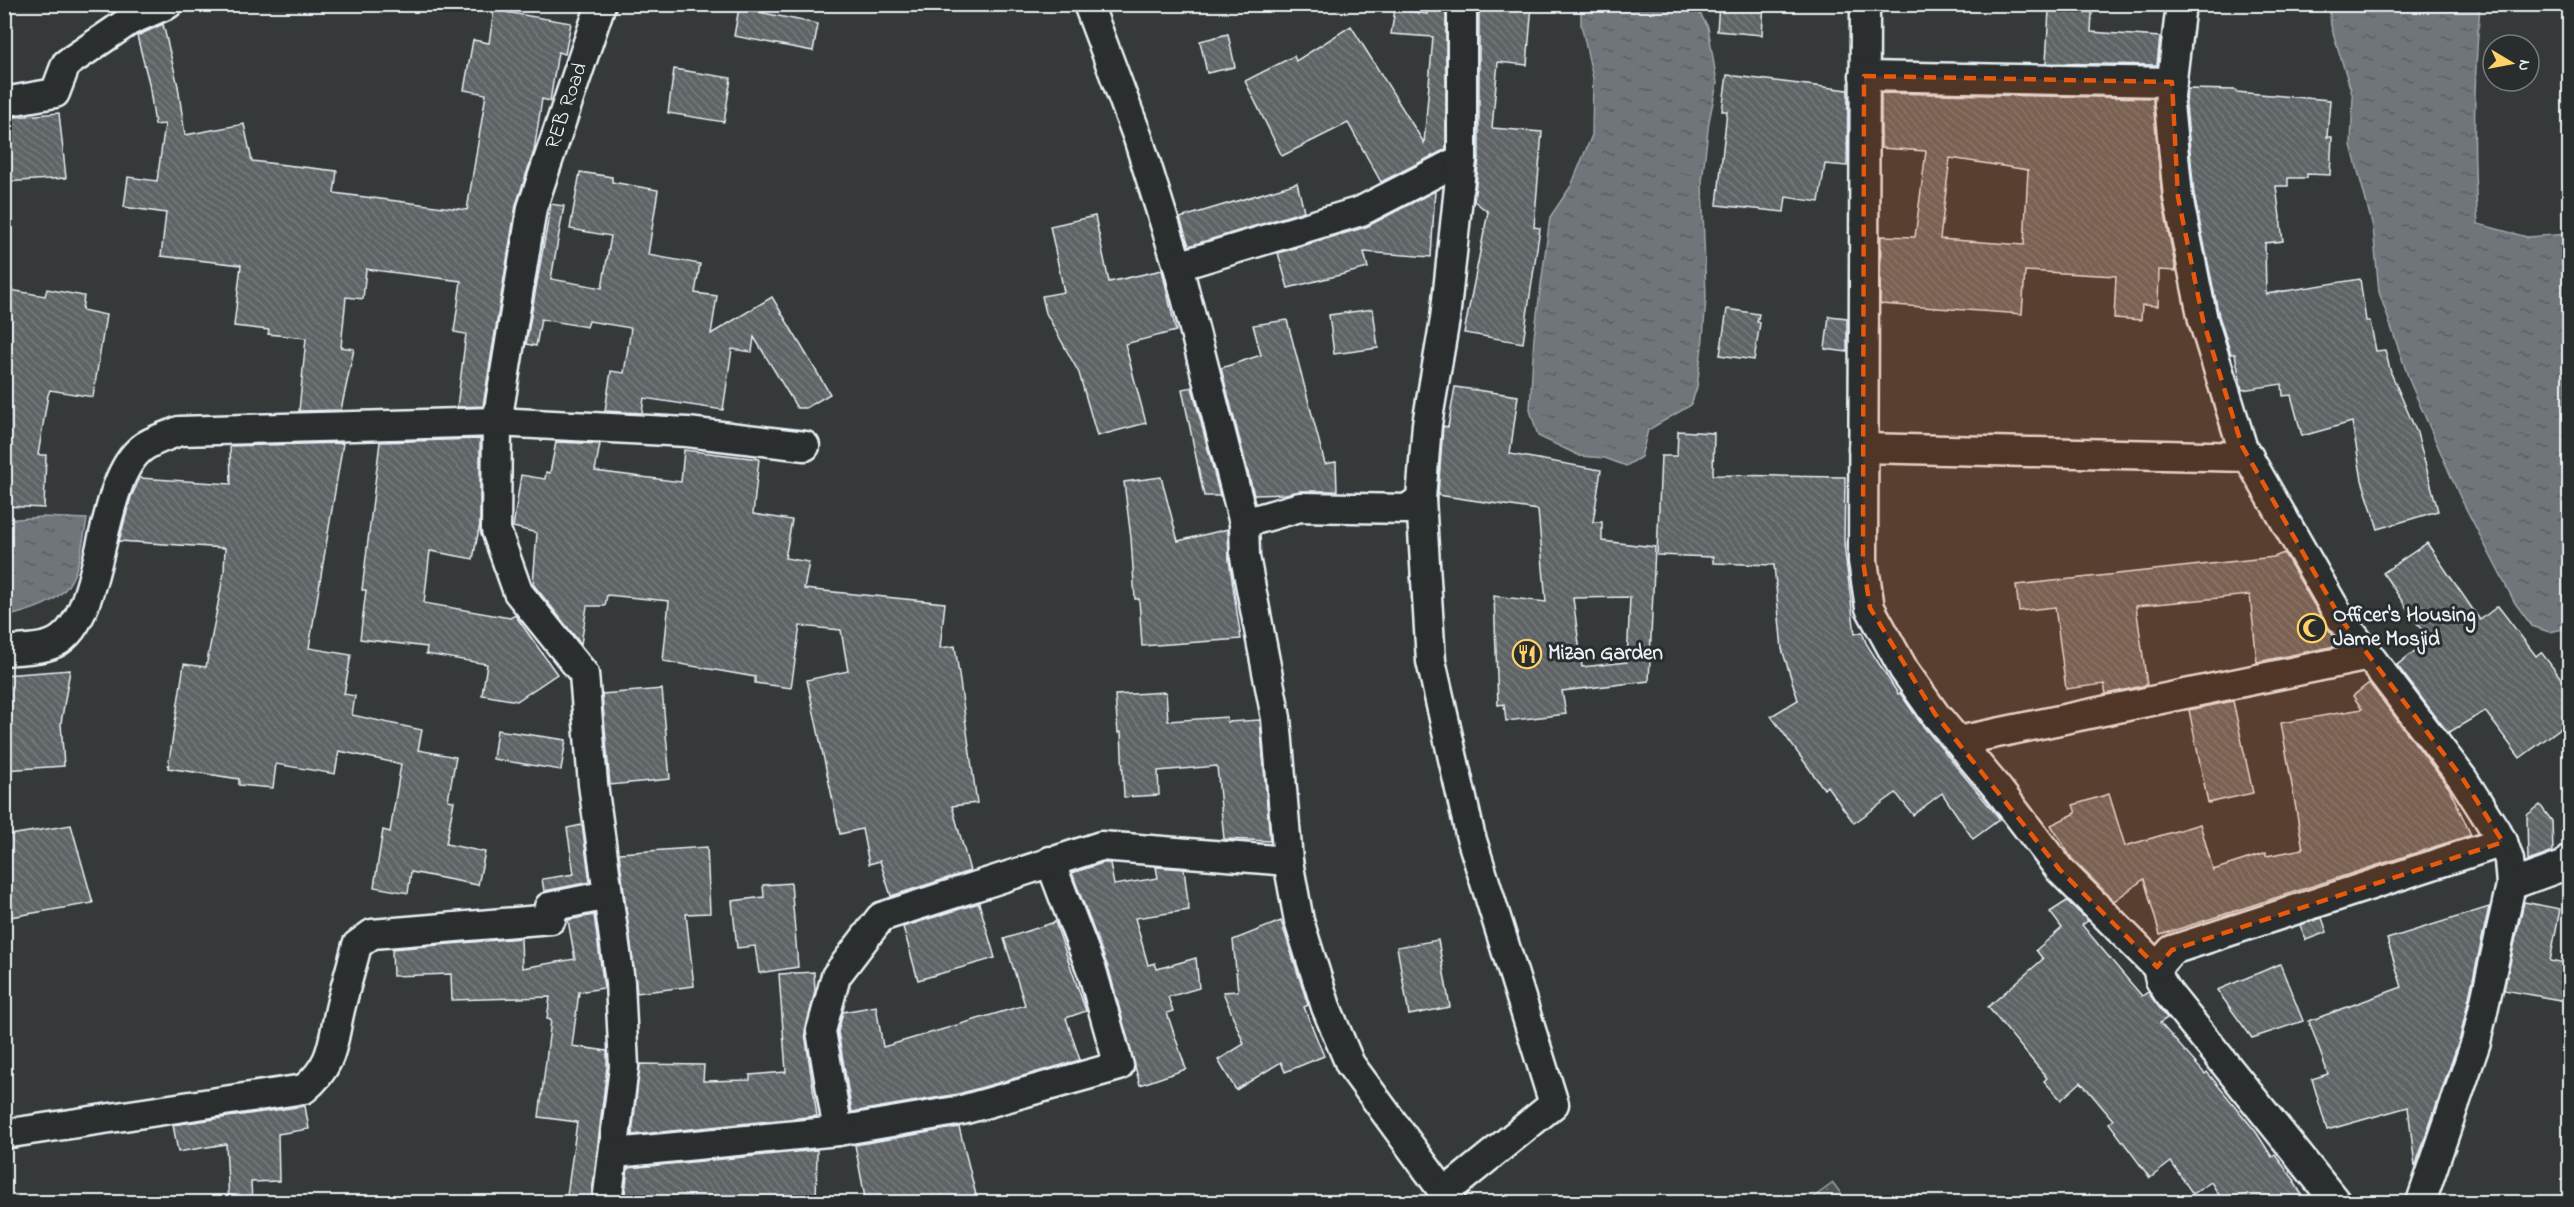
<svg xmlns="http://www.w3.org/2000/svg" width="2574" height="1207" viewBox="0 0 2574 1207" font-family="'Indie Flower',sans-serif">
<defs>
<pattern id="grass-dots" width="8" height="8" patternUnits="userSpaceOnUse" patternTransform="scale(1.5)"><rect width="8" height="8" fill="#4d5152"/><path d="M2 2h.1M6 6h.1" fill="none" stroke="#676a6c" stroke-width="1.8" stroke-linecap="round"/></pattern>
<pattern id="water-ripples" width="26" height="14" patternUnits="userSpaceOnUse" patternTransform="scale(1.5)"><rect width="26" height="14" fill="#707579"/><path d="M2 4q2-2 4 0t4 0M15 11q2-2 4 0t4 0" fill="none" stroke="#5b5e62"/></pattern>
<pattern id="building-back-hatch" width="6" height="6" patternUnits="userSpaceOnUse" patternTransform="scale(1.5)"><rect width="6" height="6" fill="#5f6365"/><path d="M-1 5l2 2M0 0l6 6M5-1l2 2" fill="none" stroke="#767a7c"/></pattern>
</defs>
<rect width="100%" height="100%" fill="#35393a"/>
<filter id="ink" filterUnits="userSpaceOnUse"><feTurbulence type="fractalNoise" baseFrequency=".0167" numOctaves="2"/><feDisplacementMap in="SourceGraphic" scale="12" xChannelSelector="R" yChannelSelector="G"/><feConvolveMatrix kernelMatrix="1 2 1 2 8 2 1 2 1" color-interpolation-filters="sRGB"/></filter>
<g filter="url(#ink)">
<path fill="url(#grass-dots)" stroke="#9aa1a5" stroke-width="1.5" d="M1833,1183L1847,1202H1807Z"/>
<g fill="url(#water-ripples)" stroke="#a0a7ac" stroke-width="1.5">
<path d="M1581,5H1695L1708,27L1717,83L1709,121L1702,182L1706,297L1703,338L1697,387L1691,405L1648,430L1641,457L1626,466L1605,458L1580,456L1538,436L1530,410L1534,337L1550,217L1571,186L1592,135L1593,78L1581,24Z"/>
<path d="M2329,5H2480C2474,78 2472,151 2478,224L2527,237L2569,234V628L2549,632L2532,626L2515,603L2460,497L2410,382L2379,292L2373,227L2351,145L2353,97L2331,26Z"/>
<path d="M42,517L87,519C76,583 74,601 5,617V520Z"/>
</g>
<g fill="url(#building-back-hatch)" stroke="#e8f1f8" stroke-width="1.5" fill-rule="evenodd">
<path d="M1426,4H1446V149L1381,182L1348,123L1282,156L1245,81L1294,56L1296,61L1351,26L1424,143L1433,37L1391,34L1395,9L1427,14Z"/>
<path d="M1479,4H1532L1527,65L1498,62L1492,128L1542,132L1534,227L1540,228L1523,343L1464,333L1488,212L1474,201L1479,159Z"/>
<path d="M1719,4H1764L1762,35L1717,31Z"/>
<path d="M739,8L818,24L813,51L734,36Z"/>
<path d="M494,10L571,23L565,54L558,52L550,101L542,99L534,151L516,205L483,406L457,407L466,334L454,332L461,281L366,269L363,299L346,297L341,347L354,349L341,410L299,411L306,338L268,334L269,330L234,326L241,265L161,256L166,213L124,207L128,177L157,181L165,124L155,125L149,83L137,36L163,24L178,86L185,135L244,124L252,161L337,171L334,193L467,210L486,94L464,90L473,40L489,43Z"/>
<path d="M2049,10L2092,12L2091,32L2160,37L2157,65L2046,63Z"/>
<path d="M1228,34L1235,67L1207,73L1200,41Z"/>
<path d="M674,69L731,78L724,122L668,113Z"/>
<path d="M1727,75L1848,90L1847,166L1825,164L1819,202L1786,197L1784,212L1717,205L1727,111H1722Z"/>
<path d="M2187,89L2236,90V92L2330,100L2327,137H2332L2330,175L2307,174V178H2288V186H2276L2283,241L2265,243L2266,294L2360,279L2366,321H2370L2376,351L2385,350L2391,373L2417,433L2438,511L2378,529L2362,480L2352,422L2302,436L2291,395L2283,396L2282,384L2242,390L2235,354H2231L2219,316L2194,195L2186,104Z"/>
<path d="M1881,93L2153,98L2162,199L2176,271L2159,270L2158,306L2142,305L2141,320L2114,318L2116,276L2025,271L2022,314L1880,304L1881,236L1915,237L1926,151L1881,148ZM1950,158L2028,170L2024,245L1940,239Z"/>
<path d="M59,113L66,178L4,182V118Z"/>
<path d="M580,172L612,177V182L658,190L648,255L700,264L695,293L717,296L711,334L772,297L830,394L806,408H797L754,337L752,352L732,349L723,410L644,398L642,413L605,411L611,371L624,373L631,328L589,321L587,327L541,319L536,346L526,344L551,204L564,206L551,279L602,288L611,236L570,229Z"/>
<path d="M1297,183L1304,211L1189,246L1180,218Z"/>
<path d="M1435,191L1431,257L1364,252L1368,268L1288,288L1278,253L1366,227Z"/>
<path d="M1095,216L1109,282L1162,270L1176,331L1125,344L1146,423L1097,436L1079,373L1046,313L1042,296L1064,292L1050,226Z"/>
<path d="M4,289L45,296L47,289L84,296L82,310L106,315L93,397L50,390L48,395L38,455H46L44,508L4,506Z"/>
<path d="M1373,309L1378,348L1334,354L1329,315Z"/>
<path d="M1727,309L1759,314L1757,322L1760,323L1754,360L1720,355Z"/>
<path d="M1829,316L1847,318V352L1825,349Z"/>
<path d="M1287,320L1325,464L1336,462L1337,491H1300L1285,494L1254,495L1221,368L1261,355L1253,325Z"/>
<path d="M1192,387L1220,496H1204L1182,389Z"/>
<path d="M1455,387L1518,396L1510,454L1601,470L1593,522H1602V541L1655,547L1649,681L1562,691L1566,714L1506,721L1504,704L1498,705L1494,596L1546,602L1538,510L1438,495L1443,426L1448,427ZM1630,597L1627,662L1582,667L1573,598Z"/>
<path d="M1678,431L1714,433L1713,475L1845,477L1844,544L1855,634L1862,632L1866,643L1898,694L1900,693L1922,725L2000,819L1973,839L1942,793L1913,815L1896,793L1854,823L1827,786L1824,789L1771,716L1798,700L1782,649L1774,565L1713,563V557L1657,555L1661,456H1677Z"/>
<path d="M480,439V524L473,559L430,551L424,603L510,618L515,615L557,674L517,701L482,695L487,664L426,654L427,647L360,639L366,590H362L380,442Z"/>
<path d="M556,442L600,444L595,471L681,482L684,450L759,459L753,514L792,520L785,558L809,562L804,589L945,603L940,648L955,646L977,803L952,806L970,871L891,896L880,861L869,864L862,829L840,834L807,680L848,671L841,630L800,626L791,688L755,683V677L663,661L669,601L607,595L605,606H587L581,644L533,584L537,533L513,527L521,475L545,479L546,472L550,473Z"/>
<path d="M343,443L309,648L351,655L344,694L355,696L352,715L422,730L418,750L456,757L448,800L454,801L446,844L485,852L478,885L411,872L408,893L374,887L383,830L390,832L401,764L339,751L335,774L276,764L273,788L239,785V779L168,768L184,664L206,667L224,572L225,548L119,541L131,497L140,478L231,484L230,446Z"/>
<path d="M1161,477L1178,541L1228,529L1229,560L1241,639L1142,646L1139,599H1135L1131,538L1124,482Z"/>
<path d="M2427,543L2480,620L2498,606L2536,656L2541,652L2570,690V721L2520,758L2485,711L2448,733L2397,665L2439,632L2425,635L2383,573Z"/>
<path d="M2284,553L2327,627L2340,645L2257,662L2250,595L2136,606L2147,685L2106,694L2104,684L2066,689L2055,607L2019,611L2016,585L2274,557Z"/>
<path d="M70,670L61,723L64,766L4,770V675Z"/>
<path d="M2369,683L2449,788L2471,835L2160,935L2144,879L2114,901L2072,859L2051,825L2076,813L2073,805L2109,794L2125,846L2200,824L2213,870L2266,853V856L2303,849L2281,723L2362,709L2353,696Z"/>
<path d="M662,689L670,779L610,785L602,694Z"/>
<path d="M1166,692L1168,721L1227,717V722L1260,720L1270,841L1224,839L1217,766L1158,771L1159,795L1124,797L1121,732L1118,733L1115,695Z"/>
<path d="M2233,701L2253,793L2208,803L2189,710Z"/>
<path d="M497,730L566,740L561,770L493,759Z"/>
<path d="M2540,805L2552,821L2553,852L2528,861L2527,815Z"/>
<path d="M71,825L93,903L4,918V836Z"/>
<path d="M582,825L590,882L544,891L542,879L574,874L567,828Z"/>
<path d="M707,847L710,913L686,914L694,986L637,993L619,853Z"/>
<path d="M1103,863H1110L1114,885L1158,878L1156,867L1184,869L1189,910L1135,918L1148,965L1155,963L1157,969L1196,958L1199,988L1168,997L1173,1011L1167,1013L1186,1069L1140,1085L1109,970L1072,873Z"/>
<path d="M791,883L798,967L759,973L755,946L737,948L732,901L764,897L763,885Z"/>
<path d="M2067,901L2088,921L2082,925L2123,974L2142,996L2148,992L2167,1018L2160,1023L2205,1074L2207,1072L2256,1132L2272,1157L2275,1155L2295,1181L2294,1182L2307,1203H2224L2211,1182L2193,1194L2171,1162L2150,1178L2109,1123L2113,1120L2081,1082L2061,1100L2044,1081L2047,1078L1988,1007L2043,959L2036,950L2062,928L2050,912Z"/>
<path d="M2524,902L2560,909L2550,961L2570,965L2566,1001L2504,990Z"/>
<path d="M979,903L995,958L918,980L903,927Z"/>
<path d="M2489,907L2460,1038L2415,1167L2408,1107L2327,1130L2312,1079L2328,1074L2309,1021L2402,987L2387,939Z"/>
<path d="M594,915L604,988L579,992L572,1046L607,1051V1066L591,1203H566L577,1122L539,1117L551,1020L547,1019L550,997L452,1000L451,974L393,976L392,949L521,938L522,968L575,959L568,920Z"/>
<path d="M2322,918L2327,932L2306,940L2300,925Z"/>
<path d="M1281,921L1308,1005L1304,1007L1324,1056L1285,1072L1281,1062L1236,1090L1218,1060L1244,1044L1223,992L1238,991L1233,940Z"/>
<path d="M1055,922L1086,1011L1066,1018L1080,1060L958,1094L852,1112L838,1032L843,1012L876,1006L883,1047L1025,1005L1004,939Z"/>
<path d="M1438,940L1450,1007L1409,1015L1397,947Z"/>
<path d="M2280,964L2303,1021L2252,1038L2217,990Z"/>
<path d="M814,972L815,991L805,1033L817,1116L632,1135L640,1064L704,1065L703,1081L750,1080V1075L786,1072L779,974Z"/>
<path d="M305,1106L309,1129L278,1134L279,1181L251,1182L252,1203H229L226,1144L178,1152L173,1125Z"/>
<path d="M959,1127L978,1203H866L855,1145Z"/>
<path d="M817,1150L816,1203H624L628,1168Z"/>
</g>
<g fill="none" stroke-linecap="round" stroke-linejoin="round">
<g stroke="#e8f1f8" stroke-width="33">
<g id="minor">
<path d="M601,4L532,208L497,422L496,530L518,592L584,674L593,784L620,982L624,1067L607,1202"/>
<path d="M1088,4L1138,138L1178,266L1244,523L1245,557L1276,718L1288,861L1299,921L1326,1007L1350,1064L1451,1202"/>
<path d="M1865,4L1863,561L1870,608L1904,670L1935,714L1998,789L2060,870L2157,967L2160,980L2168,993L2336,1202"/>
<path d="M2181,4L2169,104L2178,197L2203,320L2242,446L2341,619L2463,779L2503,842L2509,860L2511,885L2476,1042L2421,1202"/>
<path d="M1864,76L2172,82"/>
<path d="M4,102L55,93L66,64L129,21L168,4"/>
<path d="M1178,266L1361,211L1462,159"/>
<path d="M1863,448L2249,457"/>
<path d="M1244,523L1300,507L1407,509L1421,499"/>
<path d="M4,651C19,649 36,650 50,645C106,627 95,484 142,448C152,440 168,436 179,431L497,422L687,432L805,446"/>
<path d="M1958,741L2369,656"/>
<path d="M2511,885L2566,865L2570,859"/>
<path d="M2157,967L2172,950L2503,842"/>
<path d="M838,1131L962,1110L1119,1066L1093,974L1050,861"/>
<path d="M4,1134L304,1089C335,1064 332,1041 341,1005C346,985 352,965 357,945L372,934L551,919L549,907L608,895"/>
<path d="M615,1153L838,1131L821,1031L836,976L881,917L1101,846L1288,861"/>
<path d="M1443,1194L1554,1104L1470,834L1431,661L1421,499L1427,424L1445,319L1462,159V4"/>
</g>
</g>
<use href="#minor" stroke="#2a2d2e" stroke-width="28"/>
</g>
</g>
<path fill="#e8590c" fill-opacity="0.2" stroke="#e8590c" stroke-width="4.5" stroke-dasharray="12 8" stroke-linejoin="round" d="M1864,76L2172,82L2178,197L2203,320L2242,446L2341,619L2463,779L2503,842L2172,950L2157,967L2060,870L1935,714L1870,608L1863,561Z"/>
<defs>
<g id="mosque-ring" transform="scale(1.5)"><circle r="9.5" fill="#2a2d2e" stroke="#ffd166" stroke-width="1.5"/><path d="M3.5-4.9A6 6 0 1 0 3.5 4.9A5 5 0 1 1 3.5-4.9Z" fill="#ffd166"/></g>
<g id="restaurant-ring" transform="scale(1.5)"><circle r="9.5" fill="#2a2d2e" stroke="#ffd166" stroke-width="1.5"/><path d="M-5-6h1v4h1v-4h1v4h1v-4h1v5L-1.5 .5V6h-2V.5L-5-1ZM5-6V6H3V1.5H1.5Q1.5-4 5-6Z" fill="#ffd166"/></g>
</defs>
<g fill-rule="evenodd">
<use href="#mosque-ring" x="2312" y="628"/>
<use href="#restaurant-ring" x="1527" y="654"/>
</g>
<g text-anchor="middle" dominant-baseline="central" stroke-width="6" stroke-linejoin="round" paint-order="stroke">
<g font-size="21" fill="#e8f1f8" stroke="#2a2d2e">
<text transform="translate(567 106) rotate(-71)">REB Road</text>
</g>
<g font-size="21" font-weight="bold" fill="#e8f1f8" stroke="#2a2d2e" text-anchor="start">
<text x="2333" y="616">Officer's Housing<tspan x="2333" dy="24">Jame Mosjid</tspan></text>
<text x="1548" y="654">Mizan Garden</text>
</g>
</g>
<rect width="2574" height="1207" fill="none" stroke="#2a2d2e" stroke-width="24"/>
<rect x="12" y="12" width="2550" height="1183" fill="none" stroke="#e8f1f8" stroke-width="2" filter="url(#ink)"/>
<g transform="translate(2511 63) rotate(100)"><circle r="28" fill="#2a2d2e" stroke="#767b7f" stroke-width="1.5"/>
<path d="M0-4.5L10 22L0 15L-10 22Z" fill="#ffd166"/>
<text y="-9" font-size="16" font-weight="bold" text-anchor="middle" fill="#e8f1f8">N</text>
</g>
</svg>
